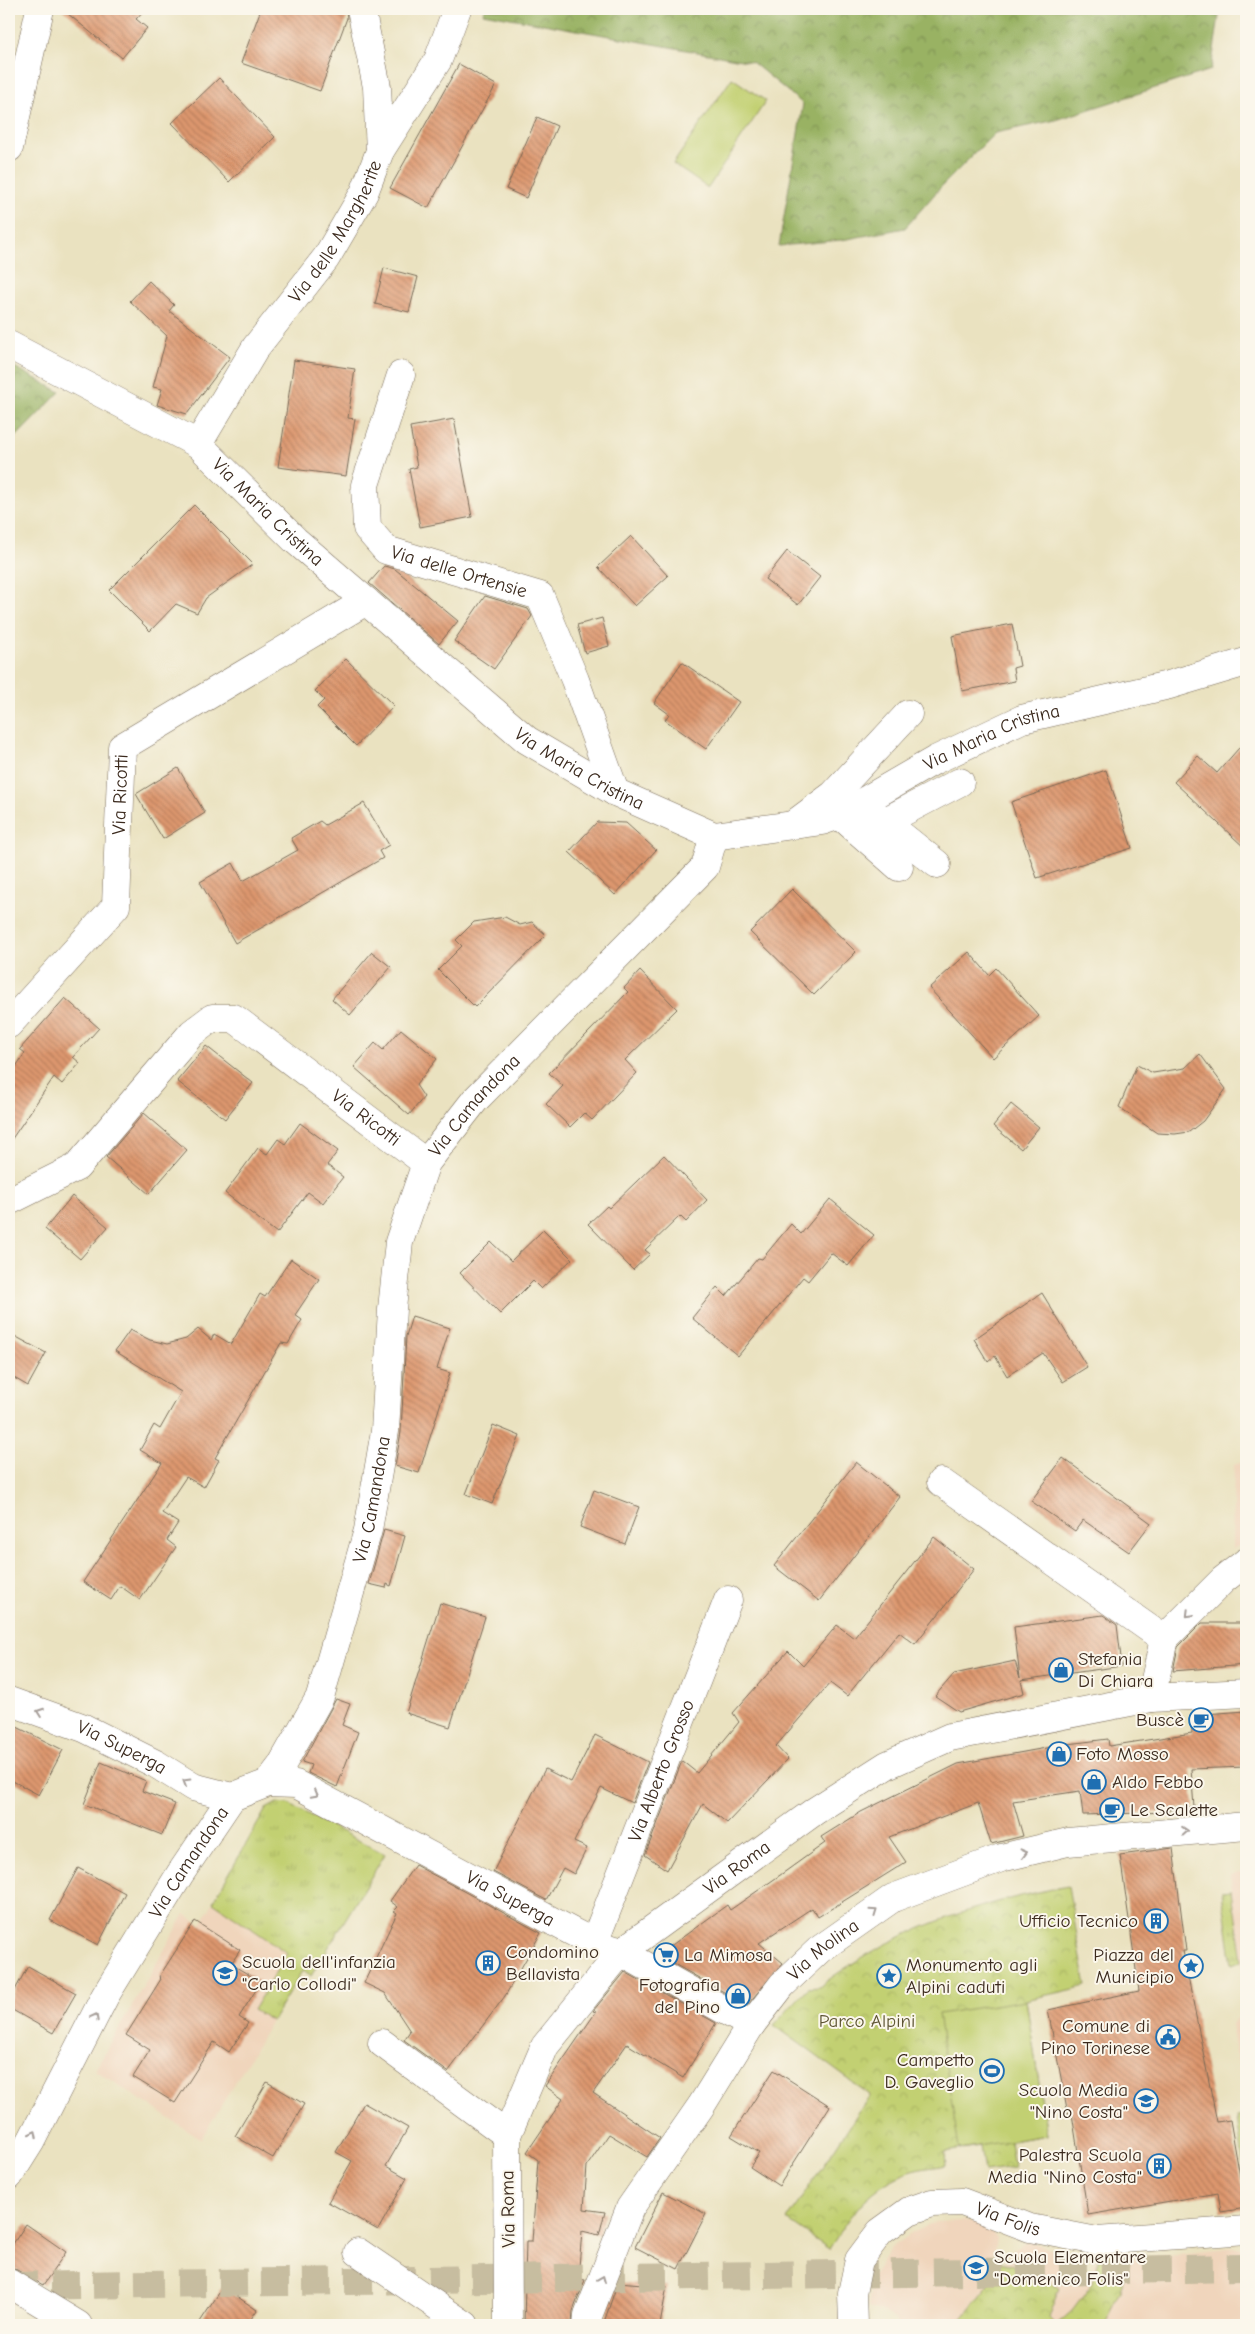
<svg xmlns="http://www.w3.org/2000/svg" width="1255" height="2334" viewBox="0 0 1255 2334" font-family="'Comic Neue',sans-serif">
<defs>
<pattern id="grass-tufts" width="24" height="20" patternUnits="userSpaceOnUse" patternTransform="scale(1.25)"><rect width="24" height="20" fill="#c2d072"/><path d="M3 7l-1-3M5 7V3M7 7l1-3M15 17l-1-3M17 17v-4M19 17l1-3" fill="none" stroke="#a8b362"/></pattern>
<pattern id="forest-crowns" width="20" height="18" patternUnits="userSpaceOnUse" patternTransform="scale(1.25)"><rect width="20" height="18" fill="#99b264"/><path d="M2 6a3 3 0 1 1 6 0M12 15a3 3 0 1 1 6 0" fill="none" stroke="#7e9152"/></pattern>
<pattern id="park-crowns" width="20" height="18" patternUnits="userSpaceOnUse" patternTransform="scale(1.25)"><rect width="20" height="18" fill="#c2d072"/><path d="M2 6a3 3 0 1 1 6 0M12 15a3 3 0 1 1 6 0" fill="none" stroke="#a8b362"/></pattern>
<pattern id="building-back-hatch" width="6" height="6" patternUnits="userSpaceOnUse" patternTransform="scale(1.25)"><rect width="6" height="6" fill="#dd976e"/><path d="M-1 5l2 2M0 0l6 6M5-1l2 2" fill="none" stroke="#b47b5a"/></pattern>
</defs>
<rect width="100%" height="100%" fill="#fbf7ec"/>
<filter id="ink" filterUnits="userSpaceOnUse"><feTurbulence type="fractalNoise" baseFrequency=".02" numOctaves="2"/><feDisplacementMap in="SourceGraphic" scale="10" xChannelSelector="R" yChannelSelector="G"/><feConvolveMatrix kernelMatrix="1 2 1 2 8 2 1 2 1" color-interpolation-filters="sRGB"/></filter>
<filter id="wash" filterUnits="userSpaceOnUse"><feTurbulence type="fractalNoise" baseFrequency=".0096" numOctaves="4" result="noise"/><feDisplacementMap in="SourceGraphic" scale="20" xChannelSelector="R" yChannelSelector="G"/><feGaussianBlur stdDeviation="1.12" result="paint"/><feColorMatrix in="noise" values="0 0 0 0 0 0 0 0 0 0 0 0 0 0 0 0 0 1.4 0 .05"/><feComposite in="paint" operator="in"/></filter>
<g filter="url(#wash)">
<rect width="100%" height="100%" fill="#eae2c0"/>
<g fill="#f0d5bc">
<path d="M1246,1461V1543L1232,1549L1234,1465Z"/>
<path d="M277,1803L288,1804L385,1854L311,1976L302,1971L201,2139L95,2070L185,1914L201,1924L266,1809Z"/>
<path d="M1246,1846V1989L1230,1875L1244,1872L1241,1847Z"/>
<path d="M1246,2010V2069L1240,2075L1231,2024Z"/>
<path d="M962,2221L989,2224L996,2239L992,2260L1005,2262L1014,2249L1027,2241L1070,2254L1075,2263V2273L1090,2275L1094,2263L1098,2259H1130L1246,2247V2325H899L896,2319L883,2311L868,2308L872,2276L890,2249L911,2233L936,2222Z"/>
</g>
<g fill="url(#grass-tufts)" stroke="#7e7d48">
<path d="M277,1803L288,1804L385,1854L311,1976L302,1971L272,2021L253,2010L287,1953L213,1902L266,1809Z"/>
<path d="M1232,1891L1242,1961L1232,1965L1222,1892Z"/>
</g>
<g fill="url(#forest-crowns)" stroke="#6a6e41">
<path d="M484,9H1220L1211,70L1056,120L995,133L940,188L905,228L842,240L779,246L803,104L752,62L483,13Z"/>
<path d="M9,364L60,392L9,444Z"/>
</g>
<g fill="url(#park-crowns)" stroke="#7e7d48">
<path d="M1068,1886L1086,1986L1026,2000L1047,2135L1010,2141L1014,2168L984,2172L980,2146L945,2152L946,2165C933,2168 916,2168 904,2174C865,2191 852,2214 829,2249L787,2220L870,2095L774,2025L808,1988L819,1987C892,1930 978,1903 1068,1886Z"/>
<path d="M1098,2259H1130L1120,2291L1103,2325H966L960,2321L988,2286L991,2260L1014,2265L1060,2287L1049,2318L1056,2325L1072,2311L1093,2283Z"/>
</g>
<g fill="#c2d072" stroke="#7e7d48">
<path d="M732,78L766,101L708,188L673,164Z"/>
<path d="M1026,2000L1047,2135L959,2149L938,2014Z"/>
<path d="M1246,2116V2184L1237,2117Z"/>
</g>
<g id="blocks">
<g fill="url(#building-back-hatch)">
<path d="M62,9H145L136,19L147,28L122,58Z"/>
<path d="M261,9H346L347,18L320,91L241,63Z"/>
<path d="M459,64L496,85L428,208L390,188Z"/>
<path d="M219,78L275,137L229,182L172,123Z"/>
<path d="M537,117L557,126L526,198L506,189Z"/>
<path d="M384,268L418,277L409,312L375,304Z"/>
<path d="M149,281L174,305L169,311L230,357L187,414L157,405L162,389L153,387L167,336L130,301Z"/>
<path d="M294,360L355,369L348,418L355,419L346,476L278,467Z"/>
<path d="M454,419L472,517L420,527L409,469L417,467L410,427Z"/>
<path d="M194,505L253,564L206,598L197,613L176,604L150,631L109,590Z"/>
<path d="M631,536L668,576L635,606L598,567Z"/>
<path d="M787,551L820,577L798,605L765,579Z"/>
<path d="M384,566L395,569L458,621L439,644L369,583Z"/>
<path d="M485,596L528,609L532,616L494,669L454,641Z"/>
<path d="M602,618L609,646L585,653L577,625Z"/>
<path d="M1012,624L1020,666L1013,668L1015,681L962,691L952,636Z"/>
<path d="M346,659L394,706L356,746L317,707L324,700L315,691Z"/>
<path d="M682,662L739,702L706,749L665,720L669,714L654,703Z"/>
<path d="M1246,740V849L1174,782L1198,756L1217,773Z"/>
<path d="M178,768L205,813L163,839L136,794Z"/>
<path d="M1106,770L1132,848L1037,878L1011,802Z"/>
<path d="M364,803L389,845L379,851L383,858L235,943L200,882L233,863L243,881L298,850L291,838L320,821L325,825Z"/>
<path d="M597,822L626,823L656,850L615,895L569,852Z"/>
<path d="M792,889L856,952L814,995L750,932Z"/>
<path d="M505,917L520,925L532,922L546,935L475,1007L438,970L462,946L456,940L474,922Z"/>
<path d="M372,952L391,967L350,1015L332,999Z"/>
<path d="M969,952L989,975L996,968L1039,1016L993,1058L929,988Z"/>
<path d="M640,971L677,1009L625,1060L637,1073L592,1120L584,1113L570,1127L546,1104L563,1086L549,1073L628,992L624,988Z"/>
<path d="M65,998L99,1028L73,1057L80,1063L62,1084L54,1077L9,1143V1077L25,1053L20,1049Z"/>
<path d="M401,1029L437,1059L416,1085L424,1097L409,1115L354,1067L375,1043L383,1050Z"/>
<path d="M206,1046L253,1083L225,1119L177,1081Z"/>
<path d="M1200,1054L1226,1089L1203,1121L1189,1132L1175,1134L1157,1133L1119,1107L1137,1065L1153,1073L1185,1068Z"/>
<path d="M1011,1104L1039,1127L1021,1149L993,1126Z"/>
<path d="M144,1113L187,1150L149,1194L106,1157Z"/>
<path d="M300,1123L338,1151L327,1165L343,1177L323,1203L308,1192L277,1233L225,1193L258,1148L267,1154L278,1139L285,1144Z"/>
<path d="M664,1155L707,1200L686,1222L680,1216L645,1250L650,1254L633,1270L588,1224L607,1206L609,1208Z"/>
<path d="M72,1196L108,1227L80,1259L45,1229Z"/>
<path d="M830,1199L874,1235L848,1266L831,1253L808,1281L803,1277L738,1356L692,1318L717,1287L726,1296L758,1258L762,1259L791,1224L801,1234Z"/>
<path d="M543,1230L572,1259L541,1289L533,1281L500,1314L460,1273L491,1242L511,1261Z"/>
<path d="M291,1259L319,1279L295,1315L302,1320L288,1344L281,1343L215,1458L219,1460L204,1487L186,1477L162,1513L178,1523L167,1540L176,1547L140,1600L120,1586L111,1600L83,1582L162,1463L140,1450L154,1425L160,1429L181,1392L115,1351L130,1330L150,1340L167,1344L186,1339L198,1329L211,1340L214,1334L231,1344L260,1294L265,1297Z"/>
<path d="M1042,1293L1087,1367L1063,1382L1043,1353L1007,1376L995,1356L988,1362L974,1339Z"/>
<path d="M412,1316L450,1328L437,1369L450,1373L419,1473L395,1466L401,1432L406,1336Z"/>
<path d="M9,1333L46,1353L28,1386L9,1375Z"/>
<path d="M493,1425L520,1436L492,1504L466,1494Z"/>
<path d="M1063,1458L1151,1523L1129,1552L1083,1520L1075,1531L1031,1501Z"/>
<path d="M856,1462L900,1497L819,1601L774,1566Z"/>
<path d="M594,1490L639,1507L625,1544L580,1527Z"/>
<path d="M384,1530L405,1536L391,1586L387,1584L386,1588L369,1584Z"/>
<path d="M934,1537L974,1569L915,1644L899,1632L847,1696L830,1683L776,1746L788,1759L727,1823L703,1804L667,1870L645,1855L682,1761L697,1773L739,1722L733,1713L788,1651L803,1666L837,1625L854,1638Z"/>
<path d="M440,1603L485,1617L450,1727L406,1713Z"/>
<path d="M1103,1615L1117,1625L1122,1666L1021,1680L1024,1693L959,1712L935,1696L954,1674L1015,1661L1020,1678L1014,1627Z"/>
<path d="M1202,1623H1246V1665L1173,1671L1178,1647Z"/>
<path d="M336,1699L350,1704L342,1725L358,1732L337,1787L308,1773L311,1765L302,1762Z"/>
<path d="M1246,1711V1767L1191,1769L1194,1807L1168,1810V1812L1083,1815L1080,1791L1013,1801L1023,1836L991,1844L978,1803L889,1837L906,1862L818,1917L812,1908L759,1943L783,1963L747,2005L658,1955L727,1905L730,1910L786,1871L825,1843L821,1837L861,1812L958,1764L1068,1744L1108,1739L1109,1746L1192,1733L1191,1715Z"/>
<path d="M9,1723L63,1750L39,1795L9,1779Z"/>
<path d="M595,1735L648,1762L632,1803L601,1788L574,1842L587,1848L574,1874L563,1868L546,1900L493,1872L545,1769L571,1782Z"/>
<path d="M101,1762L146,1781L142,1791L175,1804L162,1835L84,1804Z"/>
<path d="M1173,1848L1186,1951H1183L1217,2122L1230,2120L1242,2188L1246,2187V2208L1221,2212L1218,2193L1088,2215L1072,2114H1068L1048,2010L1139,1991L1120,1855Z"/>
<path d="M415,1865L541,1933L505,1996L448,2072L404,2040L410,2031L385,1993L364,1983L397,1913L394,1911L398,1907L390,1901Z"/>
<path d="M78,1868L125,1893L98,1945L50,1920Z"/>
<path d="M195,1921L240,1950L231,1964L261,1982L239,2017L248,2023L229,2052L214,2042L175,2103L133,2077L150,2050L126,2035L161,1979L159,1977Z"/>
<path d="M28,1966L76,1993L53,2033L9,2008V2001Z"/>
<path d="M625,1972L716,2023L683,2078L627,2044L593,2093L660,2138L647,2157L609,2134L587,2166L584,2209L605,2212L599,2235L582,2231L578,2279L585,2280L573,2311L572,2325H524L526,2241H532L538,2160L527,2152L563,2099L545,2086L596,2012L593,2011Z"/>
<path d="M774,2070L830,2106L779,2186L750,2167L759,2153L731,2136Z"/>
<path d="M267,2082L304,2104L273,2158L235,2136Z"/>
<path d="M364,2103L408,2128L386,2166L407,2178L378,2230L328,2202L352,2161L336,2152Z"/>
<path d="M663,2192L706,2214L678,2269L635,2247Z"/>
<path d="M26,2224L66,2252L43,2285L17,2270L9,2267V2250Z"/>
<path d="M618,2282L667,2286L660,2325H603Z"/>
<path d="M223,2287L257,2310L247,2325H198Z"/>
</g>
</g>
</g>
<g filter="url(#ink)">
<use href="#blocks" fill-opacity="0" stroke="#786a57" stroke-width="1"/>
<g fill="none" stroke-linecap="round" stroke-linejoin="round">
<path stroke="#c7bda0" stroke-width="28" stroke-dasharray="28 14" stroke-linecap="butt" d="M9,2286L1246,2268"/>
<g stroke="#786a57" stroke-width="29">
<g id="street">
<path d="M361,9L377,87L380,151"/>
<path d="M9,148L40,9"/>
<path id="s1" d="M9,345L198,444L295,540L527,740L615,792L714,836L822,821L840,815L935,760L1022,719L1169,685L1246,662"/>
<path id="s2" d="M401,375L365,485L367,528L386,550L540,596L575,680L615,792"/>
<path id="s3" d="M198,444L256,347L326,258L364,193L380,151L438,60L457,9"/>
<path d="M861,803L937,864"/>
<path d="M840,815L899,867"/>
<path d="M798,821L833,795L908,714"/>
<path d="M884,822L960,782"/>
<path id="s4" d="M9,1024L116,906L122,747L366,601"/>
<path id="s5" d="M9,1201L77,1167L192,1033L212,1018H234L426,1163"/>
<path d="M941,1482L1164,1639"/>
<path d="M1151,1698L1164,1639L1223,1580L1246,1562"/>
<path id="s6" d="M9,1701L84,1728L156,1764L193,1787L232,1797"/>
<path id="s7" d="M268,1783L296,1784L569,1930L594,1943L621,1952"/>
<path id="s8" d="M594,1943L728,1600"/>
<path d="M382,2043L507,2135"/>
<path id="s9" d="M9,2176L31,2141L105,1996L180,1874L232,1797L268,1783L281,1766L320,1697L368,1530L385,1431L392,1309L399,1242L426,1163L475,1100L705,867L714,836"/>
<path d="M358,2252L465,2325"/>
<path d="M9,2283L78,2325"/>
<path d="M587,2325L588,2316L630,2208L701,2106L751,2025"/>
</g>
</g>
<g stroke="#786a57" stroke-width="29">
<g id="secondary">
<path id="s10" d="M621,1952L751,2025L782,1985L819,1950L893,1898L1001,1858L1068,1842L1246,1826"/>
<path id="s11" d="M508,2325L507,2135L545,2046L621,1952L815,1811L887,1765L950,1737L1151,1698L1246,1693"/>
<path id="s12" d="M853,2325L852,2293L859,2260L880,2232L909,2211L932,2203L962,2202L1030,2228L1097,2241L1246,2230"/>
</g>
</g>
<use href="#street" stroke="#fff" stroke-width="28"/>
<use href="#secondary" stroke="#fff" stroke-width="28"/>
</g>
<defs><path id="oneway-chevron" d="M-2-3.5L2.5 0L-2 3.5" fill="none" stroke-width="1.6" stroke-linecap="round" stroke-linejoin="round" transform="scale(1.25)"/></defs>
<g stroke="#a79f9a">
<use href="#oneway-chevron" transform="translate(1189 1614) rotate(135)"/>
<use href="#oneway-chevron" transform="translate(40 1712) rotate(-160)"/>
<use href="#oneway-chevron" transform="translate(186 1782) rotate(-149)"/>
<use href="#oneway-chevron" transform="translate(315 1794) rotate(28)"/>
<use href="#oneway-chevron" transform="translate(1185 1831) rotate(-5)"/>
<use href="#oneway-chevron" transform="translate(1024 1853) rotate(-14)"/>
<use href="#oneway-chevron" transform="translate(874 1912) rotate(-35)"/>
<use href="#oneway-chevron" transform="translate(95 2017) rotate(-62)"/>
<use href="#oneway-chevron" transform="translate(34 2134) rotate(-63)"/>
<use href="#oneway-chevron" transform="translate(602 2279) rotate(-68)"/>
</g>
</g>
<defs>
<g id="shop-ring" transform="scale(1.25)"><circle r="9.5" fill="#fbf7ec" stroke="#1f6fb2" stroke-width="1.5"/><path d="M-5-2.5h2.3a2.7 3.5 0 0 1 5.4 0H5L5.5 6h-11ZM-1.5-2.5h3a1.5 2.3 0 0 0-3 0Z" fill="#1f6fb2"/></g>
<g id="cafe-ring" transform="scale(1.25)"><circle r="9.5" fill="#fbf7ec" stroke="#1f6fb2" stroke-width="1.5"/><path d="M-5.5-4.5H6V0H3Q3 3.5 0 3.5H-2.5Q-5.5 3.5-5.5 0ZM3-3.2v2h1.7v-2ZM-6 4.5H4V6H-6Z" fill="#1f6fb2"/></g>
<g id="building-ring" transform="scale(1.25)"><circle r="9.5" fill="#fbf7ec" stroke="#1f6fb2" stroke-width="1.5"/><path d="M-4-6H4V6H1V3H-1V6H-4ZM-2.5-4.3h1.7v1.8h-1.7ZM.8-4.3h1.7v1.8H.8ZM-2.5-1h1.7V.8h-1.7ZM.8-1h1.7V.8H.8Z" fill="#1f6fb2"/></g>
<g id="supermarket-ring" transform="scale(1.25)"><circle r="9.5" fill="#fbf7ec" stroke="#1f6fb2" stroke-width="1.5"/><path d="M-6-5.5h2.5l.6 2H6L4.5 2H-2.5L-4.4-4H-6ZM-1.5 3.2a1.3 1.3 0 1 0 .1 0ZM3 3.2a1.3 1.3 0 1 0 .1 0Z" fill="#1f6fb2"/></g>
<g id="sight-ring" transform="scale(1.25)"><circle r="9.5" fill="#fbf7ec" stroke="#1f6fb2" stroke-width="1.5"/><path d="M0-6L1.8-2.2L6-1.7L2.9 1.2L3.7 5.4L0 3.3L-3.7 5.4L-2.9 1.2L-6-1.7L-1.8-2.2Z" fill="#1f6fb2"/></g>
<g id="school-ring" transform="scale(1.25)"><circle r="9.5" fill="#fbf7ec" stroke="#1f6fb2" stroke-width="1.5"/><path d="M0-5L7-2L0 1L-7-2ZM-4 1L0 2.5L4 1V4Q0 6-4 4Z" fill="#1f6fb2"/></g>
<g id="civic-ring" transform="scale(1.25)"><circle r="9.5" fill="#fbf7ec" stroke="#1f6fb2" stroke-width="1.5"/><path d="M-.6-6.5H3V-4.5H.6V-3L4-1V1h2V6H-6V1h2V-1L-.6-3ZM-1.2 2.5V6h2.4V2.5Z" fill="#1f6fb2"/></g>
<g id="stadium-ring" transform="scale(1.25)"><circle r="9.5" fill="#fbf7ec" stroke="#1f6fb2" stroke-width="1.5"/><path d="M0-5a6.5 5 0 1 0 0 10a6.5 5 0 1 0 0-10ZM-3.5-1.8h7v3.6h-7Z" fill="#1f6fb2"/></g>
</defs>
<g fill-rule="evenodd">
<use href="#shop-ring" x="1061" y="1670"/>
<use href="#cafe-ring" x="1201" y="1720"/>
<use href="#shop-ring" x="1059" y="1754"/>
<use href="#shop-ring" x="1094" y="1782"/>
<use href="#cafe-ring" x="1112" y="1810"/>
<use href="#building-ring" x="1156" y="1921"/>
<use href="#supermarket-ring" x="666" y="1955"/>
<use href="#building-ring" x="488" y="1963"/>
<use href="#sight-ring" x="1191" y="1966"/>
<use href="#school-ring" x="225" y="1973"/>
<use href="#sight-ring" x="889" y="1976"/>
<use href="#shop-ring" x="738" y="1996"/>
<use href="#civic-ring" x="1168" y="2037"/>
<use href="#stadium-ring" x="992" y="2071"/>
<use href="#school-ring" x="1146" y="2101"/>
<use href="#building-ring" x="1159" y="2166"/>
<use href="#school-ring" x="976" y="2268"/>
</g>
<g text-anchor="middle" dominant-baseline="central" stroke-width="4" stroke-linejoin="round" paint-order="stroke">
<g font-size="19" fill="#3b2a1e" stroke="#fbf7ec">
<text stroke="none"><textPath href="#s3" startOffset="254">Via delle Margherite</textPath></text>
<text stroke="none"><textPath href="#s1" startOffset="311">Via Maria Cristina</textPath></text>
<text stroke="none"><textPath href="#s2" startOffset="264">Via delle Ortensie</textPath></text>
<text stroke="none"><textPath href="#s1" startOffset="1166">Via Maria Cristina</textPath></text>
<text stroke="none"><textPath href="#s1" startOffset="716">Via Maria Cristina</textPath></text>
<text stroke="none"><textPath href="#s4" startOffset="271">Via Ricotti</textPath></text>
<text stroke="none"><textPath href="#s9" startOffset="1202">Via Camandona</textPath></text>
<text stroke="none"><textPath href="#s5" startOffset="465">Via Ricotti</textPath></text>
<text stroke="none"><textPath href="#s9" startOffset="784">Via Camandona</textPath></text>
<text stroke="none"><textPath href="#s6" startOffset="122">Via Superga</textPath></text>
<text stroke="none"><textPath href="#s8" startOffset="185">Via Alberto Grosso</textPath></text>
<text stroke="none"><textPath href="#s9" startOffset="362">Via Camandona</textPath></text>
<text stroke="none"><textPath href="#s11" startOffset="551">Via Roma</textPath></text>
<text stroke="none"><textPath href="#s7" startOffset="271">Via Superga</textPath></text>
<text stroke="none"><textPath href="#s10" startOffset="254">Via Molina</textPath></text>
<text transform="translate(508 2209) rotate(-91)">Via Roma</text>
<text stroke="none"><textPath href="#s12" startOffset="240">Via Folis</textPath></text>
</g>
<g font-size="19" fill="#3b2a1e" stroke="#fbf7ec" text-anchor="start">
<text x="1078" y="1659">Stefania<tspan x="1078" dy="22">Di Chiara</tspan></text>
<text x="1184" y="1720" text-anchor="end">Buscè</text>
<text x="1076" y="1754">Foto Mosso</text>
<text x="1112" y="1782">Aldo Febbo</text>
<text x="1130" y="1810">Le Scalette</text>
<text x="1138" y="1921" text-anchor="end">Ufficio Tecnico</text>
<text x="506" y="1952">Condomino<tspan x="506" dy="22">Bellavista</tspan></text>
<text x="684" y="1955">La Mimosa</text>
<text x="1174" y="1955" text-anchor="end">Piazza del<tspan x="1174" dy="22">Municipio</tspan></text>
<text x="242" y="1962">Scuola dell'infanzia<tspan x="242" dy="22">"Carlo Collodi"</tspan></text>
<text x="906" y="1965">Monumento agli<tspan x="906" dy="22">Alpini caduti</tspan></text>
<text x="720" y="1985" text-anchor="end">Fotografia<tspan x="720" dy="22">del Pino</tspan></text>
<text x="1150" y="2026" text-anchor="end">Comune di<tspan x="1150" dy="22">Pino Torinese</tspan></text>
<text x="974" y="2060" text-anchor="end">Campetto<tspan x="974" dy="22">D. Gaveglio</tspan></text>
<text x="1128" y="2090" text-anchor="end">Scuola Media<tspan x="1128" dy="22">"Nino Costa"</tspan></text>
<text x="1142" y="2155" text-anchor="end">Palestra Scuola<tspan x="1142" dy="22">Media "Nino Costa"</tspan></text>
<text x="994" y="2257">Scuola Elementare<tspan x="994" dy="22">"Domenico Folis"</tspan></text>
</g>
<g font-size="19" fill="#5d5433" stroke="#fbf7ec">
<text x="867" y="2021">Parco Alpini</text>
</g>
</g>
<rect width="1255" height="2334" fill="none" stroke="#fbf7ec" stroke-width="30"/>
</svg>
